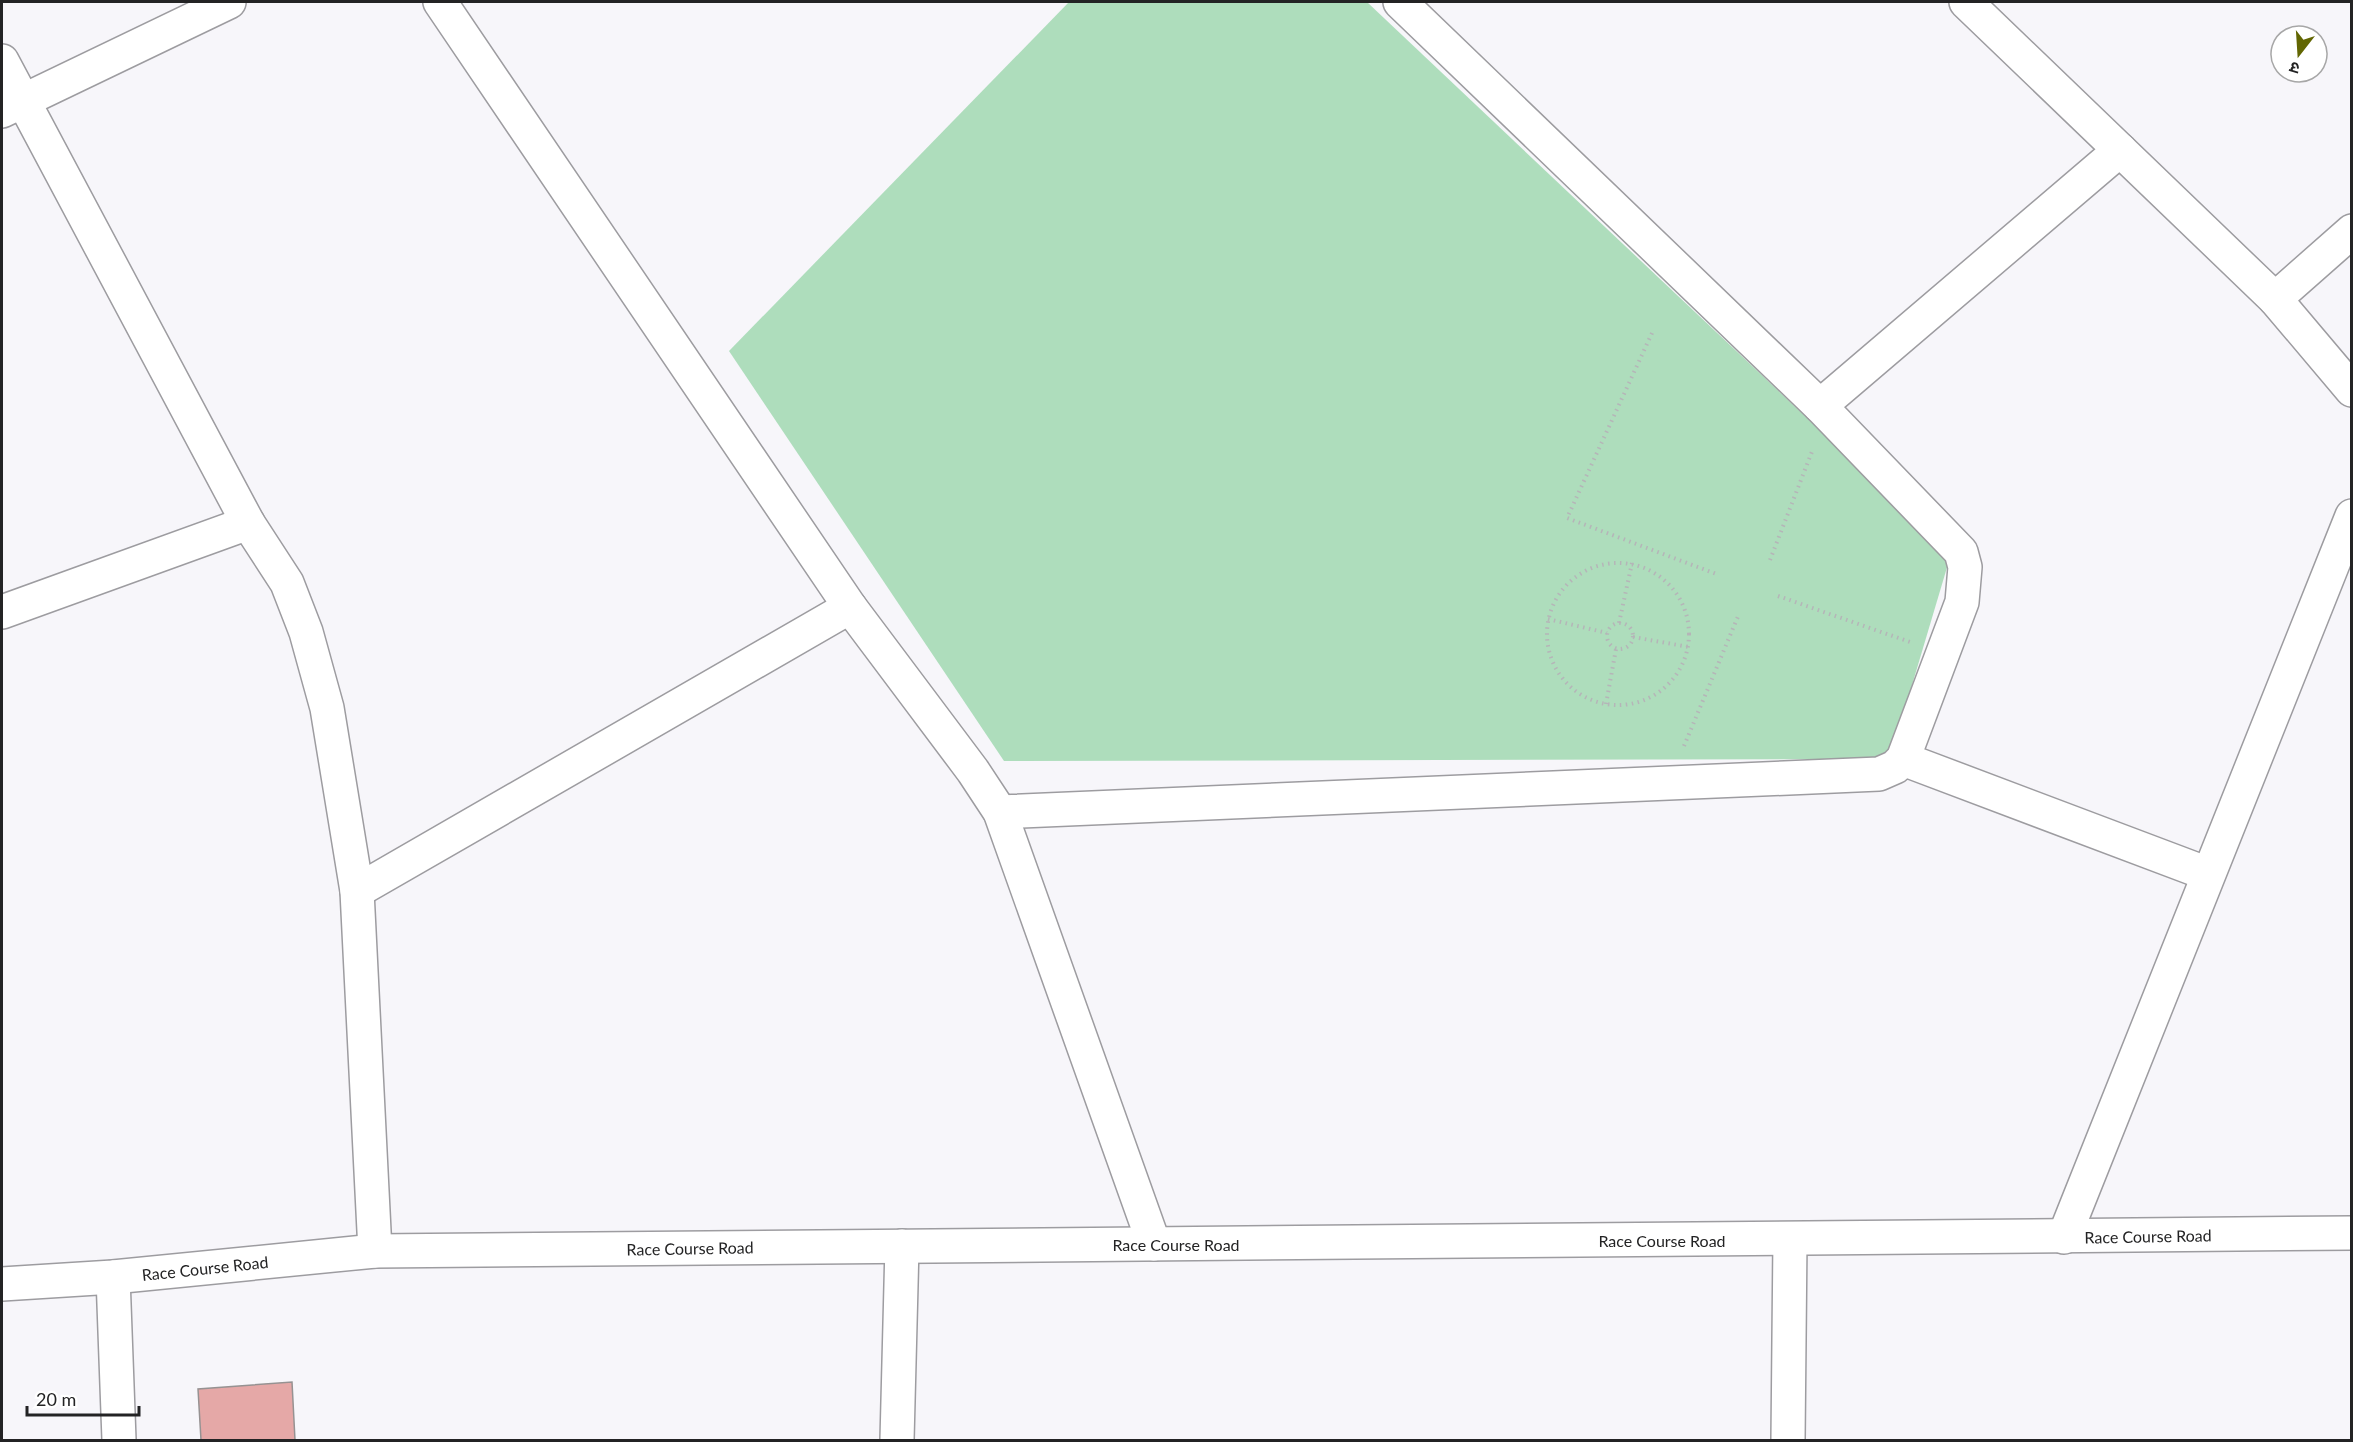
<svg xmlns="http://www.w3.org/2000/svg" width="2353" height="1442" viewBox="0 0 2353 1442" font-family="Lato,'Noto Sans Devanagari',sans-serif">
<rect width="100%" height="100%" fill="#f7f6fa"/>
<path fill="#aeddbc" d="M1069,2H1367L1951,554L1890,759L1004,761L729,351Z"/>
<path fill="#e5a8a7" stroke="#969292" stroke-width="1.5" d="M292,1382L295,1440H201L198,1389Z"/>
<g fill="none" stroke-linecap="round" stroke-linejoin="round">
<g stroke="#9d9ca0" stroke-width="36">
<g id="minor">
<path d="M440,2L850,607L973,771L1000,812L1154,1244"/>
<path d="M1966,2L2275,299"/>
<path d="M2,61L248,523L287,583L306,632L327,708L357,891L375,1251"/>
<path d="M2,111L229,2"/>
<path d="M2352,231L2275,299L2352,390"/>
<path d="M1820,406L2120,150"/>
<path d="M2,612L248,523"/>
<path d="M1903,759L2208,874"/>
<path d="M1000,812L1879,774L1895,767L1903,759L1962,602L1965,567L1961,552L1820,406L1400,2"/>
<path d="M357,891L850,607"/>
<path d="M2064,1237L2352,516"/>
<path d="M113,1277L119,1440"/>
<path d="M897,1440L902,1246"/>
<path d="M1788,1440L1790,1239"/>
</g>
</g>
<g stroke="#9d9ca0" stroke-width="36">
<path id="tertiary" d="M2,1284L113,1277L375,1251L2352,1233"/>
</g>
<g stroke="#b5b5b8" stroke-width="4" stroke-dasharray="1.5 4.5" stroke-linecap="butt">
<path d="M1652,333L1567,518L1719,575"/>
<path d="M1770,560L1813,449"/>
<circle cx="1618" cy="634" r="71"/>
<path d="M1778,596L1910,642"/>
<path d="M1548,619L1607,633"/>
<circle cx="1620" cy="636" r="13"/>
<path d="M1619,623L1632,563"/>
<path d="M1633,637L1689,647"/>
<path d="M1606,704L1616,649"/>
<path d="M1684,746L1739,614"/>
</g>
<use href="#minor" stroke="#fff" stroke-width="33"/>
<use href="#tertiary" stroke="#fff" stroke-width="33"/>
</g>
<g text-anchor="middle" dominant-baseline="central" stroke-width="6" stroke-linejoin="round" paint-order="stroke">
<g font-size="16" fill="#232324" stroke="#fff">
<text transform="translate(2148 1236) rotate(-1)">Race Course Road</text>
<text x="1662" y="1240">Race Course Road</text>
<text x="1176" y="1244">Race Course Road</text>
<text transform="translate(690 1248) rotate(-1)">Race Course Road</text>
<text transform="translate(205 1268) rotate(-6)">Race Course Road</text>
</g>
</g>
<rect width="2353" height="1442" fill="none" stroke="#232324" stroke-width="6"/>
<g transform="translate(2299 54) rotate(197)"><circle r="28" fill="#ffffff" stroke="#a7a7a7" stroke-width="1.5"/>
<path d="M0-4.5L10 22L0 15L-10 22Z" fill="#626602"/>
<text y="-9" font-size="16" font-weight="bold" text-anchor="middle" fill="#232324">उ</text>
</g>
<path d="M27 1406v9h112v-9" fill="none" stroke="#232324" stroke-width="3"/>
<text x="36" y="1406" font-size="18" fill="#232324" stroke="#ffffff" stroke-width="4.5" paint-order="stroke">20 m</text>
</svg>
